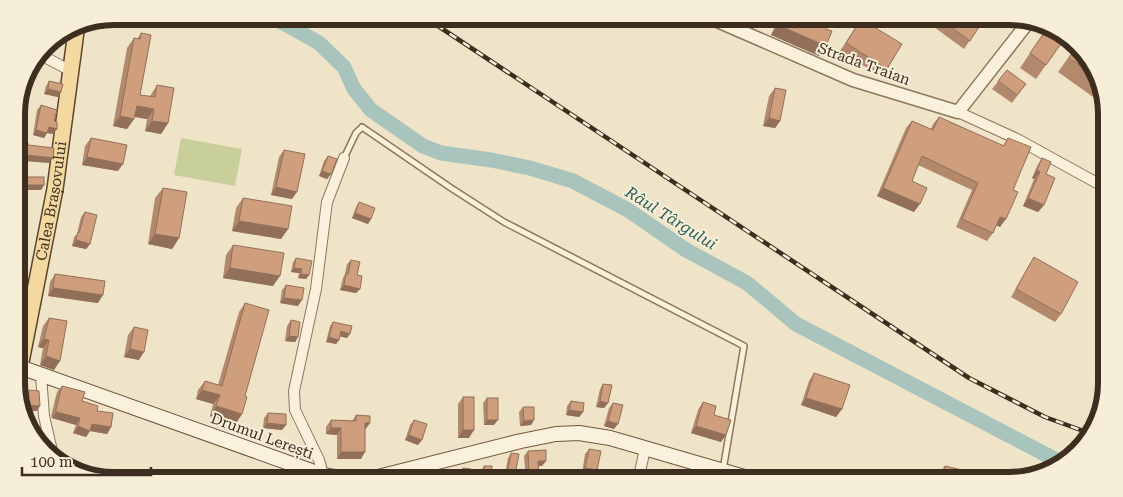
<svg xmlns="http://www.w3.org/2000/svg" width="1123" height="497" viewBox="0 0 1123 497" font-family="'Roboto Serif',serif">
<rect width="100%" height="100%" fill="#f0e4c8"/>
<path fill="#c9cf9b" d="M181,138L242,149L235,186L174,175Z"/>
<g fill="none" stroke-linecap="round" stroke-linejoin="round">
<path stroke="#a9c4bc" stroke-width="15" d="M269,16L289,26L319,43L344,67L354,89L371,110L423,146L441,153L491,160L530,168L573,181L628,210L686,250L747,283L796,324L1062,463"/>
<g stroke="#8d765c" stroke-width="8">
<path id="service" d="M344,158L356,133L362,127L451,188L504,222L744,346L723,470"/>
</g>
<g stroke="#8d765c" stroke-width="12">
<g id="minor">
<path d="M39,54L71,71"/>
<path d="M958,112L1017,139L1106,188"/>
<path d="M41,375L44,416L53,455"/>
<path d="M320,474L321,467L319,460L295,410L294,391L316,289L327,202L344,158"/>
<path d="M638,481L645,449"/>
</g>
</g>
<g stroke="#8d765c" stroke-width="15">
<path id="tertiary" d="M706,16L853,80L958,112L1030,20"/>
</g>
<g stroke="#6f573f" stroke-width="16">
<path id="secondary" d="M20,367L320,474C340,479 358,480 378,477L521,441L556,434L579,433L610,438L758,481"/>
</g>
<g stroke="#5b4430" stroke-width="18">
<g id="primary">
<path id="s1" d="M20,367L55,189L77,24"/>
</g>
</g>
<g stroke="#5b4430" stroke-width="19">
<path id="trunk" d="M18,366L20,367L18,377"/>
</g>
<use href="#service" stroke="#faf1dc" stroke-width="5"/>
<use href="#minor" stroke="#faf1dc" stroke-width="10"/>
<use href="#tertiary" stroke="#faf1dc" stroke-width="12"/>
<use href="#secondary" stroke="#faf1dc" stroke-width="14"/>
<use href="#primary" stroke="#f3d9a0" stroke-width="15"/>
<use href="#trunk" stroke="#eabe7c" stroke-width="16"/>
<g stroke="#3d2e20" stroke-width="4.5">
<path id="rail" d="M423,16L969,378L1045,417L1089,433"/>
</g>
<use href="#rail" stroke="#f7eed8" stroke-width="2.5" stroke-dasharray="8" stroke-linecap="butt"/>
</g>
<g fill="#b2896c">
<path d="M780,16H831L826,29V46L819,56L771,35L777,21Z"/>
<path d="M919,16H986L964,49Z"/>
<path d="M861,19L887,69L882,77L840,51Z"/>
<path d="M1048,26L1065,38L1036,79L1020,68Z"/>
<path d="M141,33L140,95L150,96L157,85L168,123L161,134L145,131L147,119L135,117L134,119L127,129L113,126L127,48L134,38L137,39Z"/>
<path d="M1076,47L1086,54L1105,100L1103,104L1058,72Z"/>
<path d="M1007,70L1026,84L1012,103L992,89Z"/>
<path d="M49,81L61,92L58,97L44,94L46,86Z"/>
<path d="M775,88L780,121L775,128L763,126L769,96Z"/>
<path d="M41,105L54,121L57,129L53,134L47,133L44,138L33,135L37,110Z"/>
<path d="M939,117L1003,146L1008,138L1013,190L1000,227L996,225L993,233L987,241L956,227L972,190L918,165L912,181L914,212L877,196L906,128L912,121L931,129L933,124Z"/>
<path d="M91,138L118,171L82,165L85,146Z"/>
<path d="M284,150L292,199L271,195L279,157Z"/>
<path d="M328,156L331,174L327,179L319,176L324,161Z"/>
<path d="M1042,158L1046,174L1044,205L1038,212L1023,206L1034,179L1032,178L1037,166Z"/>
<path d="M25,177L44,185L41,190H22V182Z"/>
<path d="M163,188L179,238L172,249L148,244L155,198Z"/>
<path d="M243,198L288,229L281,239L232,231L236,208Z"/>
<path d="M359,202L371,219L368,224L352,218L356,207Z"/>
<path d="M85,212L90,244L86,249L72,246L74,237L77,234L81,217Z"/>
<path d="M233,245L273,286L223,278L226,255Z"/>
<path d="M1034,257L1061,314L1055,322L1011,297L1029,265Z"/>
<path d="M296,258L309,275L306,279L298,278L299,273L291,272L293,262Z"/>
<path d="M351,260L357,275L360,289L356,293L340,290L343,278L345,274L347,264Z"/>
<path d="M55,274L98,303L48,296L50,282Z"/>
<path d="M286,285L298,306L280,303L282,290Z"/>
<path d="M245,303V396L242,414L236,423L210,416L213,404L196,399L198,390L205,381L218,385L239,312Z"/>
<path d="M49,318L54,370L40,365L43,348L38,347L43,326Z"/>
<path d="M291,320L298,337L295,342L285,341L287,326Z"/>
<path d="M333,322L347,338L340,336L339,340L336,344L326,342L330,326Z"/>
<path d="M134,327L139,360L124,357L128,335Z"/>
<path d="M814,373L842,409L836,417L801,405L809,381Z"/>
<path d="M603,384L608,403L604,408L596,407L600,389Z"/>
<path d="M62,386L97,411L111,427L107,434L90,431L86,437L73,433L76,425L52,418L51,416L57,392Z"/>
<path d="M29,390L37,411H25V396Z"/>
<path d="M463,397L469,438H458V404Z"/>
<path d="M487,398L494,425H484L483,403Z"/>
<path d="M571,401L583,412L579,417L566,415L567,406Z"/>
<path d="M703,402L714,415L721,442L691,433L698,410Z"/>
<path d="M613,403L614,429L604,426L609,408Z"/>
<path d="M523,407L534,420L531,425L520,426L519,412Z"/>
<path d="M268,413L282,430L263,428L264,418Z"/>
<path d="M356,415L365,430L361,459H337V435L326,434V427L331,420L352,421Z"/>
<path d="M414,420L418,445L405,440L410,425Z"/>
<path d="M589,449L594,475L582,473L585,454Z"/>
<path d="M528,451L542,466H538L539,478L537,481H526L524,456Z"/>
<path d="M511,453V481L504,479L508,458Z"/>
<path d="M484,466L491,481H480L481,471Z"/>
<path d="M945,466L964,481H938L940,472Z"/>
<path d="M463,468L469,481H458L460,473Z"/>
<path d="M693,470L711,481H688L689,476Z"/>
</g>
<g fill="#916f58">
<path d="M778,25L826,46L819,56L771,35Z"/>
<path d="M48,89L61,92L58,97L44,94Z"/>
<path d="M137,106L154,109L147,119L130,116Z"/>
<path d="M120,116L134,119L127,129L113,126Z"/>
<path d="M769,118L780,121L775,128L763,126Z"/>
<path d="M152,121L168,123L161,134L145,131Z"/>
<path d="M49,127L57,129L53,134L47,133L44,138L33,135L36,130Z"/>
<path d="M27,155L53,158L49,163L23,161Z"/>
<path d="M87,157L123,164L118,171L82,165Z"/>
<path d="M17,165H26L23,171L17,170Z"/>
<path d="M1037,170L1040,172L1034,179L1032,178Z"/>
<path d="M322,171L331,174L327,179L319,176Z"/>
<path d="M25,185H44L41,190H22Z"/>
<path d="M276,187L297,192L292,199L271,195Z"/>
<path d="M883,188L920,204L914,212L877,196Z"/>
<path d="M1028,198L1044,205L1038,212L1023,206Z"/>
<path d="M355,213L371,219L368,224L352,218Z"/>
<path d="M1000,217L1006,219L1000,227L994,224Z"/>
<path d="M239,221L288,229L281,239L232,231Z"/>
<path d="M155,234L179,238L172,249L148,244Z"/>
<path d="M76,240L90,244L86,249L72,246Z"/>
<path d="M230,268L280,276L273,286L223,278Z"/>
<path d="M294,268L302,269L299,273L291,272Z"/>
<path d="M301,274L309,275L306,279L298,278Z"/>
<path d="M344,285L360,289L356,293L340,290Z"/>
<path d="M53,288L103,295L98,303L48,296Z"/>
<path d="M284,298L302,300L298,306L280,303Z"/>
<path d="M341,331L350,334L347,338L338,336Z"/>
<path d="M289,336L298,337L295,342L285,341Z"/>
<path d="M329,337L339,340L336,344L326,342Z"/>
<path d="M44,339L49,340L43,348L38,347Z"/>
<path d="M130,349L144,352L139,360L124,357Z"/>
<path d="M46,356L60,361L54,370L40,365Z"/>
<path d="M202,390L220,395L213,404L196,399Z"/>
<path d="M806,398L842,409L836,417L801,405Z"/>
<path d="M600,401L608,403L604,408L596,407Z"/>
<path d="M28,405L40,406L37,411H25Z"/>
<path d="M216,406L242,414L236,423L210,416Z"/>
<path d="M569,410L583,412L579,417L566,415Z"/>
<path d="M56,412L80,418L76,425L52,418Z"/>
<path d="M487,420H498L494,425H484Z"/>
<path d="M534,420L531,425L520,426L524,421Z"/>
<path d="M608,421L618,424L614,429L604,426Z"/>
<path d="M267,423L286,425L282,430L263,428Z"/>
<path d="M365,423H370L365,430Z"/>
<path d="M92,424L111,427L107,434L90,431L86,437L73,433L78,426Z"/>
<path d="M696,426L726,435L721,442L691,433Z"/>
<path d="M331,428H341L337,435L326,434Z"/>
<path d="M463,430H474L469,438H458Z"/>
<path d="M409,435L422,440L418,445L405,440Z"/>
<path d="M341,452H365L361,459H337Z"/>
<path d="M538,461H546L542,466H534Z"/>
<path d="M585,468L597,470L594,475L582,473Z"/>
<path d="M507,474L515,475L511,481L504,479Z"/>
<path d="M539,478L537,481H528L529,479Z"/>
<path d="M942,478L949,479L948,481H940Z"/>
<path d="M484,479H491V481H482Z"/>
</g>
<g fill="#cf9f7d" stroke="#916f58">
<path d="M782,16H831L826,29L832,31L826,46L778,25Z"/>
<path d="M936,16H986L970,41Z"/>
<path d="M861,19L902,44L887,69L846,43Z"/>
<path d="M1049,26L1065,38L1046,65L1030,53Z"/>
<path d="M141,33L151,35L140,95L155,97L157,85L174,88L168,123L152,121L154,109L137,106L134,119L120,116L134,38L140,39Z"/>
<path d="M1076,47L1086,54L1096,77L1069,58Z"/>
<path d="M1007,70L1026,84L1017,95L998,81Z"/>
<path d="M49,81L63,84L61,92L48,89Z"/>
<path d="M775,88L786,90L780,121L769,118Z"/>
<path d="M41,105L57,110L54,121L57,122V129L49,127L47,133L36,130Z"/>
<path d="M939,117L1004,146L1008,138L1031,147L1013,190L1018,192L1006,219L1000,217L993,233L962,219L978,183L922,156L912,181L927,188L920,204L883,188L912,121L933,130Z"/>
<path d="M91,138L127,145L123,164L87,157Z"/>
<path d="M17,142L28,143V145L54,148L53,158L27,155L26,165H17Z"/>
<path d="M284,150L305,154L297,192L276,187Z"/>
<path d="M328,156L337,159L331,174L322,171Z"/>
<path d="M1042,158L1051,162L1046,174L1055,178L1044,205L1028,198L1040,172L1037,170Z"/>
<rect x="25" y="177" width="19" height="8"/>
<path d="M163,188L187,192L179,238L155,234Z"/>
<path d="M243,198L292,206L288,229L239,221Z"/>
<path d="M359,202L375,208L371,219L355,213Z"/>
<path d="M85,212L97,215L90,244L76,240L78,232L79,233Z"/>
<path d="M233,245L284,253L280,276L230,268Z"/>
<path d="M17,249L26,250L24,277L27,278L18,313Z"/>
<path d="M1034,257L1078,282L1061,314L1016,289Z"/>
<path d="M296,258L312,261L309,275L301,274L302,269L294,268Z"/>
<path d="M351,260L360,262L357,275L362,276L360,289L344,285L346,273L348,274Z"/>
<path d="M55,274L105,281L103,295L53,288Z"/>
<path d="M286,285L304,288L302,300L284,298Z"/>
<path d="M245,303L269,310L245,396L247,397L242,414L216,406L220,395L202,390L205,381L222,386Z"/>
<path d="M49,318L67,321L60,361L46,356L49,340L44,339Z"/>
<path d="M291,320L300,322L298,337L289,336Z"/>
<path d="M333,322L352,326L350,334L341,331L339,340L329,337Z"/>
<path d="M134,327L148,330L144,352L130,349Z"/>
<path d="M814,373L850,385L842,409L806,398Z"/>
<path d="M603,384L612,385L608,403L600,401Z"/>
<path d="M62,386L85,392L82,401L98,406L97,411L113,413L111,427L92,424L90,431L78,426L80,418L56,412V409Z"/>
<path d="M29,390L39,391L40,406L28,405Z"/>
<rect x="463" y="397" width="11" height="33"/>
<rect x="487" y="398" width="11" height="22"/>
<path d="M571,401L584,403L583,412L569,410Z"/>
<path d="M703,402L716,406L714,415L731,420L726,435L696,426Z"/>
<path d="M613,403L623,405L618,424L608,421Z"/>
<path d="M523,407H534V420L524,421Z"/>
<path d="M268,413L286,414V425L267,423Z"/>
<path d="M356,415L370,416V423H365V452H341V428H331V420L356,421Z"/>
<path d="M414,420L427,424L422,440L409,435Z"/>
<path d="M31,430L42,432L39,445L37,443Z"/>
<path d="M589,449L601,451L597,470L585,468Z"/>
<path d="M546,450V461H538L539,478L529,479L528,451Z"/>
<path d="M511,453L519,454L515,475L507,474Z"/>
<path d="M484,466H492L491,479H484Z"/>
<path d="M945,466L966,471L964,481H949V479L942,478Z"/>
<path d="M463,468L471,469L469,481H461Z"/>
<path d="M693,470L712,475L711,481H690Z"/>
<path d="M98,475V477H100V478L89,476Z"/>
</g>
<g text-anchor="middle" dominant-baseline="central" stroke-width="4" stroke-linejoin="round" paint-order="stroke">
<g font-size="15" fill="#3d2e20" stroke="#f7eed8">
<text transform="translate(864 64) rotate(20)">Strada Traian</text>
<text stroke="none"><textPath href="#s1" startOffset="169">Calea Brașovului</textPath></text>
<text transform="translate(262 436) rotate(20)">Drumul Lerești</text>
</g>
<g font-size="16" font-style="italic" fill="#2f5d5a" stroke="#f7eed8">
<text transform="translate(671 218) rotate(32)">Râul Târgului</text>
</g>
</g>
<path d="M0 0H1123V497H0ZM114 25H1009A89 89 0 0 1 1098 114V383A89 89 0 0 1 1009 472H114A89 89 0 0 1 25 383V114A89 89 0 0 1 114 25Z" fill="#f7eed8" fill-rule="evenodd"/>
<path fill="none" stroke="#3d2e20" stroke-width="6" d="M114 25H1009A89 89 0 0 1 1098 114V383A89 89 0 0 1 1009 472H114A89 89 0 0 1 25 383V114A89 89 0 0 1 114 25Z"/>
<path d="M22 467v8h129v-8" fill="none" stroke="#3d2e20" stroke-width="2.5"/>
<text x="30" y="467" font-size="15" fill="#3d2e20" stroke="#f7eed8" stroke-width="4" paint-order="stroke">100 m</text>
</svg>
